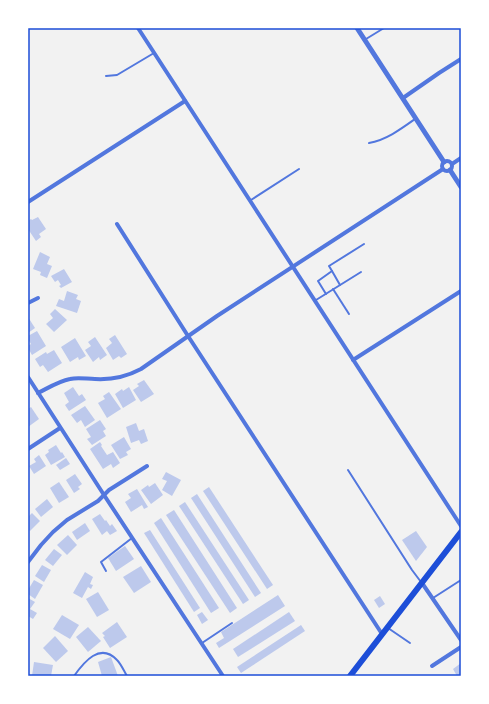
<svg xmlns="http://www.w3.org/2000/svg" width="489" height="704" viewBox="0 0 489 704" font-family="'Crimson Pro',serif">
<rect width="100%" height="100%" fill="#f2f2f2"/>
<g fill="#bdc9ec">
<path d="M38,217L46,229L39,234L41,237L36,241L28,229V221L31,219L32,220Z"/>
<path d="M40,252L50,257L47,264L52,266L47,278L40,275L41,272L33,269Z"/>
<path d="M64,269L72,282L61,288L59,286L61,285L58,280L55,282L51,276Z"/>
<path d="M67,291L78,295L76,299L81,301L77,313L56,306L59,299L64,301Z"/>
<path d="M55,309L67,320L54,332L46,324L53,318L50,314Z"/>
<path d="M28,317L35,328L28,333Z"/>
<path d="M37,331L46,346L32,355L28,348V346L31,344L28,339V336Z"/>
<path d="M115,335L127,354L121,358L119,356L113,360L106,348L112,343L109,339Z"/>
<path d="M95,337L107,355L100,360L99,357L93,362L85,350L91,346L88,342Z"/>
<path d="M75,338L86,356L79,360L78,357L70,362L61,347Z"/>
<path d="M54,350L62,363L48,372L43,365L40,367L35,359L46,352L47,354Z"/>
<path d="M144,380L154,394L141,402L133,390L139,386L137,384Z"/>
<path d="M73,387L79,396L82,394L86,400L69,411L65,405L69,402L64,393Z"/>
<path d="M129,387L136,400L123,408L115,394L122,389L123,391Z"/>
<path d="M109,392L121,409L107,418L98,403L105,399L103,396Z"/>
<path d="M85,406L95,420L85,427L81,420L77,423L71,415Z"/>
<path d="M31,407L39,419L28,427V409Z"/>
<path d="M100,420L106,429L103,431L106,436L92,445L87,439L91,437L86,429Z"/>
<path d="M136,423L139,431L144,429L148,441L141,444L139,440L131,443L126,427Z"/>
<path d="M124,437L131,449L126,452L128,455L120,459L111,445Z"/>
<path d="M100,442L102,445L101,446L107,455L113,452L120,463L113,468L111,464L103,469L90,449Z"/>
<path d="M56,445L61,453L62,452L65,457L51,465L45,455L49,452L48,450Z"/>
<path d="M39,455L46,466L34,474L29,466L36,462L34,459Z"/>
<path d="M66,458L70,464L60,470L56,465Z"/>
<path d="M166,472L181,480L172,496L162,490L167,481L162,479Z"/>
<path d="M75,474L82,484L78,487L80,489L74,493L66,480Z"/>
<path d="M59,482L69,497L59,503L50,488Z"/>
<path d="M155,483L163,495L151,504L141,490L148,485L149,487Z"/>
<path d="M209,487L273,585L267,589L203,491Z"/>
<path d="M137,489L148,507L144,509L142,505L131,512L125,502L131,498L128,494Z"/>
<path d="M197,494L261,593L255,597L191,498Z"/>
<path d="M47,499L53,507L41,517L35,509Z"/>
<path d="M185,502L249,600L243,604L179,506Z"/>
<path d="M174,510L237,608L230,613L166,515Z"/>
<path d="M32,513L40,521L30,531L28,529V517Z"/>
<path d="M100,514L105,521L106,520L110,526L112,524L117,531L110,535L107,531L102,535L92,519Z"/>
<path d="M161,518L219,608L211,613L154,523Z"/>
<path d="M85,523L90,531L77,540L72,532Z"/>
<path d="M150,530L200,608L194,612L144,533Z"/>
<path d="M416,531L427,547L416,561L402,540Z"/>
<path d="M68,535L77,545L67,555L57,545Z"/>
<path d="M125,546L134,559L116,571L108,558Z"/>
<path d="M54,549L62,555L53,566L45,560Z"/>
<path d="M42,565L51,570L44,582L35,576Z"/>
<path d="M141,566L151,582L134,593L123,577Z"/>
<path d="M85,572L93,577L90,584L93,585L91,589L88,587L82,598L73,593Z"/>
<path d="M34,580L43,585L35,599L28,594V590Z"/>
<path d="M98,592L109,610L97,617L86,599Z"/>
<path d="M278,595L285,606L219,648L216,643L224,638L221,632Z"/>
<path d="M380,596L385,604L379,608L374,600Z"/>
<path d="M28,598L35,602L30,609L37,613L33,619L28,616Z"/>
<path d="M202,612L208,620L202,624L197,615Z"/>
<path d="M289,612L295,621L238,657L233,649Z"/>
<path d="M62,615L79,625L70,639L53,629Z"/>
<path d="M117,622L127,637L110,648L103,637L105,636L102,633Z"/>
<path d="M301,625L305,631L241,673L237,667Z"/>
<path d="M88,627L101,641L88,652L76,637Z"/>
<path d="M55,636L68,651L56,662L43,648Z"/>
<path d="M111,657L118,676H102L98,662Z"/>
<path d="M34,662L53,665L51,676H32Z"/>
<path d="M461,663V676H457L453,669Z"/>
</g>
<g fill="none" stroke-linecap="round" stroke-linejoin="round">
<g stroke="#5277de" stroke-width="2">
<path d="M366,39L384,28"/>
<path d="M106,76L117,75L154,53"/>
<path d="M369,143C386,140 401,129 415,119"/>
<path d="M251,200L299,169"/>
<path d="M332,271L340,285"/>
<path d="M333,289L349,314"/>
<path d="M326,294L318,281L332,271L329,266L364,244"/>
<path d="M316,300L361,272"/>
<path d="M348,470L412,570L421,582"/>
<path d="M106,571L101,562L132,538"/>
<path d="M433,598L461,580"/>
<path d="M388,628L410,643"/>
<path d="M202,643L232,623"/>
<path d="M74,676C84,662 100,642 117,660C121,664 124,671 127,676"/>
</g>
<g stroke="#5277de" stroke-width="4">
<path d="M138,28L461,526"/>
<path d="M403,98L439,73L461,59"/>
<circle cx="447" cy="166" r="5"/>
<path d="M452,164L461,158"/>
<path d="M28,202L185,101"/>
<path d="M117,224L188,336L382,634"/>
<path d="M28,303L38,298"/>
<path d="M353,360L461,291"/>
<path d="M28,377L104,495L223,676"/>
<path d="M38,393C48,388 59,381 70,379C78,377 87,379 95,379C112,380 126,377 141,369L217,316L443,169"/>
<path d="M28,449L60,428"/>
<path d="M28,562L41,545L53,532L67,520L98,501L109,490L147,466"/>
<path d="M422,583L461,640"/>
<path d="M432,666L461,647"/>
</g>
<g stroke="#5277de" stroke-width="5">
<path d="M357,28L444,162"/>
<path d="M450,170L461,187"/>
</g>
<path stroke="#1d4ed8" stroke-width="6" d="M350,676L461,532"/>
</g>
<rect width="489" height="704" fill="none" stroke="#ffffff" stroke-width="58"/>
<rect x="29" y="29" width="431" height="646" fill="none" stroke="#1d4ed8" stroke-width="1.5"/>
</svg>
